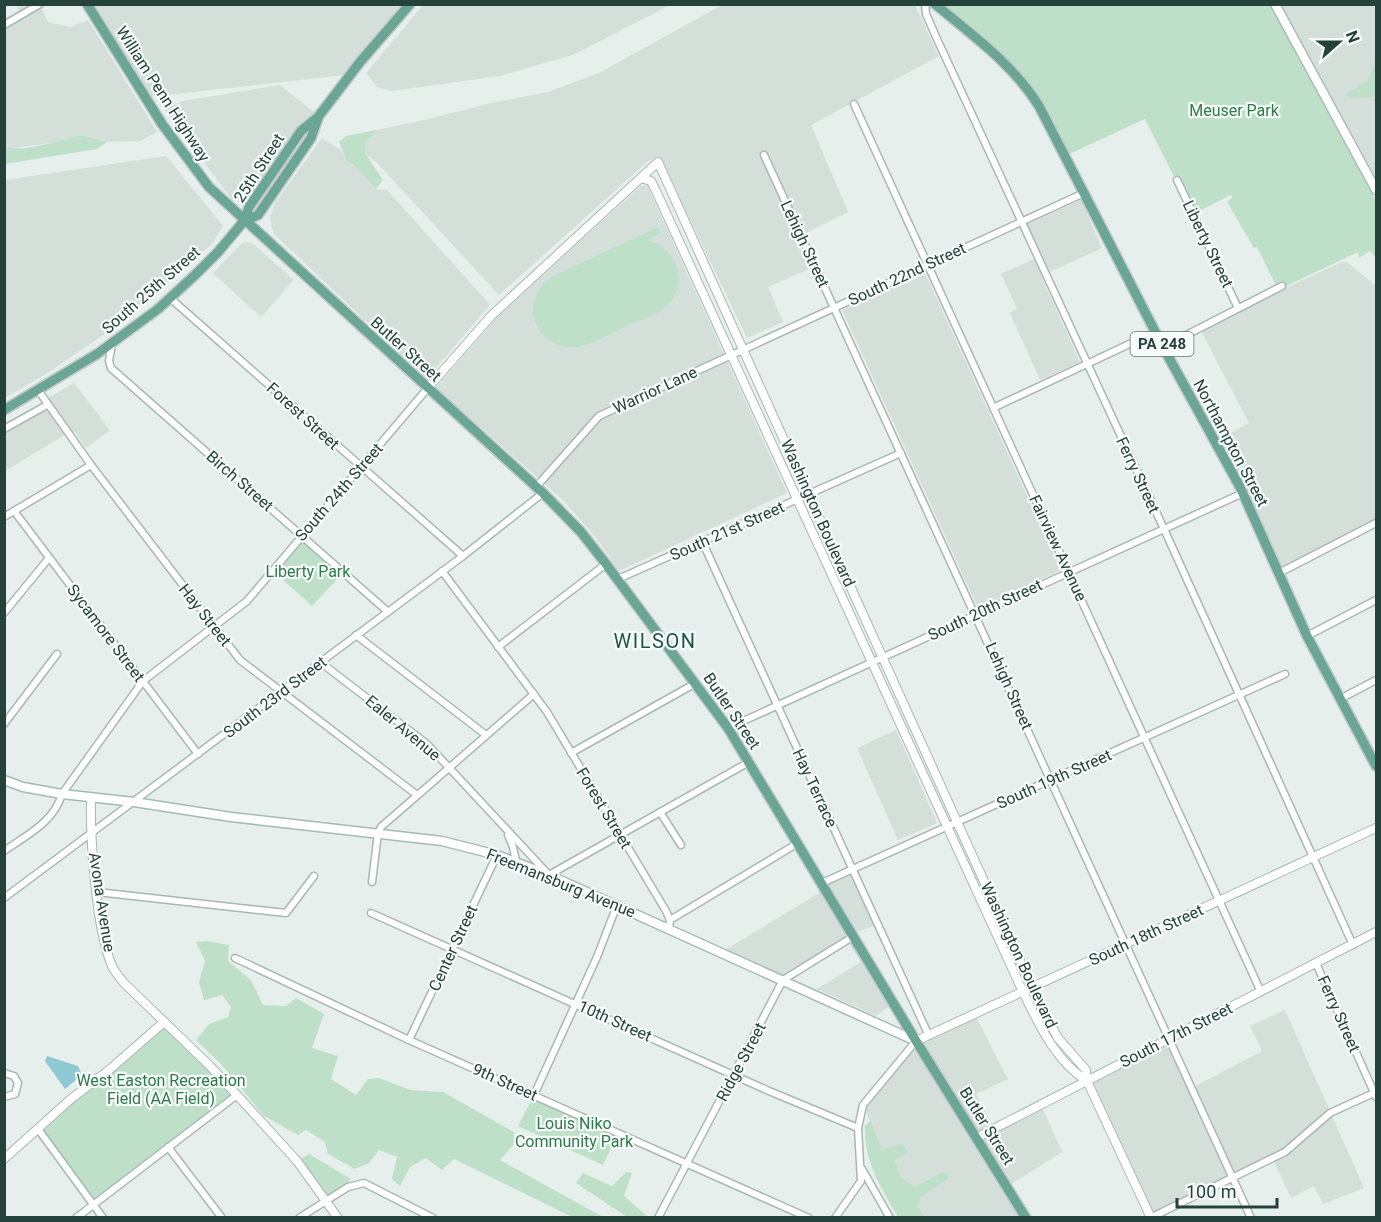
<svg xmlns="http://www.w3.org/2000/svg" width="1381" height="1222" viewBox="0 0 1381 1222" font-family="Roboto,sans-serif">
<rect width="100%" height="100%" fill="#e6efeb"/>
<g fill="#d4dfda">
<path d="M40,4L48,22L70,27L88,20L157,132L140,141L107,142L81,135L60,142L12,148L5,153L4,19L19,11L16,5Z"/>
<path d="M424,4H670V5L575,54L500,76L391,91L377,87L366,73Z"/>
<path d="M92,5H401L345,75L149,97Z"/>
<path d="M722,5H915L939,56L811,125L848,212L796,238L809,269L768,287L783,322L747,338L662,161L657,157L647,162L499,295L378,164L365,153L366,141L376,130L425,120L491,103L548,92L599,73Z"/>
<path d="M1281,5H1376V178Z"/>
<path d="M280,85L314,112L249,203L233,201L164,109L183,101Z"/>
<path d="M322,138L341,150L347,162L353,164L376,189L387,190L490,305L428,377L423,375L275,235L272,227L270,216L275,203Z"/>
<path d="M166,156L223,226L212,244L109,331L49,372L5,398V180Z"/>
<path d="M647,185L787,493L619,571L597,539L564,501L436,388L499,315L641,186Z"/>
<path d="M1081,200L1102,248L1041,276L1080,362L1040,380L1010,313L1017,309L1001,274L1036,258L1022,227Z"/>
<path d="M248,242L252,243L294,280L261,317L213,273L242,243Z"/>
<path d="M1342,262H1347L1376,286V527L1281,574L1217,440L1249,423L1199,327Z"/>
<path d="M925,273L1061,570L978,608L842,310Z"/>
<path d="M74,383L110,430L86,448L74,431L63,436L5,471V434L45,410L48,398Z"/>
<path d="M896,730L937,823L898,840L857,748Z"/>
<path d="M856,870L877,925L851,934L895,1002L876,1016L817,989L861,962L846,939L783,977L722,952L819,893L818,888Z"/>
<path d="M1285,1010L1364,1188L1323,1204L1314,1186L1291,1198L1272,1157L1152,1215L1089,1080L1172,1036L1194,1087L1262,1051L1250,1026Z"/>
<path d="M975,1015L1008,1079L976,1094L994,1127L1041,1105L1062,1152L1008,1186L1027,1217H925L918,1206L915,1188L902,1178L895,1160L882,1150L866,1112L868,1102L916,1041Z"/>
</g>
<g fill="#bfe0c8">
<path d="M935,5H1270L1376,201V257L1370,251L1359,258L1358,252L1278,290L1257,247L1254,248L1227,202L1232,198L1231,195L1193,214L1145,119L1065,156L1027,88Z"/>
<path d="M1376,21V97L1350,98L1346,94L1368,80L1376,59Z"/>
<path d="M376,130L366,141L365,153L383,180L376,189L353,164L347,162L339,142L346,136Z"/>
<path d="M81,135L107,142L97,149L5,164V147C26,152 60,141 81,135Z"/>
<path d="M658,227L661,233L648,240C677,248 691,286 665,307C655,316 640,320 628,325C603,337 574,359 548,339C542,335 537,328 535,321C529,304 537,288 551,277Z"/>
<path d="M301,535L343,573L312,606L272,570Z"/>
<path d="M207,941L229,945L228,961L251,980L263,1005L286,1006L296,998L324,1014L312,1048L338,1056L331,1079L356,1095L368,1079L379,1078L411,1090L443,1092L514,1132L515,1143L500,1160L603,1217H572L454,1159L442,1170L426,1158L410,1167L400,1186L392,1179L397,1157L379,1150L369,1163L355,1169L328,1154L325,1142L306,1130L298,1135L264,1116L220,1063L196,1040L209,1024L228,1017L231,1007L222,995L204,1000L199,982L205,961L196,942Z"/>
<path d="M164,1022L237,1095L93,1204L38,1129Z"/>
<path d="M534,1095L618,1133L603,1165L518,1126Z"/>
<path d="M871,1121L882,1150L902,1143L908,1152L895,1161L902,1178L915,1187L944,1171L949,1178L920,1198L918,1206L925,1217H898C880,1185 864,1163 865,1125Z"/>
<path d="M309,1154L351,1179L340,1192L326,1202L297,1161Z"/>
<path d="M626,1172L632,1173L624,1196L648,1217H627L576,1183L583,1173L612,1186Z"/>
</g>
<path fill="#8ec9d4" d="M47,1056L78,1066L82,1075L65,1089L45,1061Z"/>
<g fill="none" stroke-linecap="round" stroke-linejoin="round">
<g stroke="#a8b8b2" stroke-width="9">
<g id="minor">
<path d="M925,4L926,14L937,39L1164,529L1353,945"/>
<path d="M4,25L40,4"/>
<path d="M854,104L1261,992"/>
<path d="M764,155L1251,1218"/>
<path d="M1177,180L1238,308"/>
<path d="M170,298L463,556"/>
<path d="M112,344L109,361L111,368L387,611"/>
<path d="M1163,347L1282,286"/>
<path d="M38,390L91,465L240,660L417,795"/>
<path d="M993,408L1155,332"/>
<path d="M4,429L47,405"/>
<path d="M536,487L599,416L1084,193"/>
<path d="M14,511L198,754"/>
<path d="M4,517L91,465"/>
<path d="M702,541L929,1036"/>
<path d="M442,571L547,712L666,911L670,920L669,929"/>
<path d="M1279,573L1376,523"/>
<path d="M618,579L901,453"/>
<path d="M4,613L49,558"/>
<path d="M356,635L486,735"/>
<path d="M1307,636L1376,600"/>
<path d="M498,647L606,564"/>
<path d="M320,662L427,744L549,875L749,762"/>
<path d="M1340,699L1376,680"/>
<path d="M4,724L57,654"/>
<path d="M728,728L1243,493"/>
<path d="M571,753L696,683"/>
<path d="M660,812L681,845"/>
<path d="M508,835L513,847L516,861"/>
<path d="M4,851C27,835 54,822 62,794L143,681L247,601L427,389"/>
<path d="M372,882L378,833L381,827L534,694"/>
<path d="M822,883L1285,674"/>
<path d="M97,892L286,913L314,876"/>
<path d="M4,898L463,556L543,493"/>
<path d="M371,913L769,1091L858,1128"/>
<path d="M670,920L798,843"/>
<path d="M235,958L409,1040L809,1218"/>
<path d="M1316,963L1376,1097"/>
<path d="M409,1040L497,855"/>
<path d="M4,1073L14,1076L18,1083L15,1094L4,1097"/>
<path d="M534,1095L597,957L617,905"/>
<path d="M38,1129L103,1218"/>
<path d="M168,1147L222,1218"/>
<path d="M862,1169L890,1218"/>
<path d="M76,1218L237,1095"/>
<path d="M299,1218L348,1187L364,1183L433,1218"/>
<path d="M658,1218L783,980L854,936"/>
<path d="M835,1218L861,1181L858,1128L863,1105L916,1041"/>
<path d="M1150,1218L1285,1152L1330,1113L1376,1092"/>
</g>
</g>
<g stroke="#a8b8b2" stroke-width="10">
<g id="tertiary">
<path d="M641,178L651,181L656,191L1023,992C1039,1024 1055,1061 1087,1081"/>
<path d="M427,389L491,316L658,162L1041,1007L1058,1038L1086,1070L1087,1081L1151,1218"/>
<path d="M91,797C90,838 96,932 113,968C116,973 120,978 124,983L209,1065L237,1095L297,1161L338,1218"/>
<path d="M916,1041L1376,828"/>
<path d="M976,1138L1376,932"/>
<path d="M4,1159L72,1098L109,1070L164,1022"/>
</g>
</g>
<g stroke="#a4bbb3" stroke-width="11">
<g id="secondary">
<path d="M1275,4L1376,190"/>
<path d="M4,780L23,787L62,794L134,802L231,817L442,841L497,855L549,875L916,1041"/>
</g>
</g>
<g stroke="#c2cac8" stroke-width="12">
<g id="primary">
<path d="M87,4L162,124L209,187L543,493L581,532L606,564L728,728L916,1041L1026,1218"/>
<path d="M935,4C973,36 1012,63 1039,106L1163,347L1240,487L1307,636L1376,766"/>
<path d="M244,221L258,215L311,138L318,118"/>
<path d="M4,410L97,354L158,309L195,275L218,252L244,221L249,207L301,131L318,117L360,62L410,4"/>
</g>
</g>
<use href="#minor" stroke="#fff" stroke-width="6"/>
<use href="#tertiary" stroke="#fff" stroke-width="8"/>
<use href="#secondary" stroke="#fff" stroke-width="8"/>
<use href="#primary" stroke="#6aa596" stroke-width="9"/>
</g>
<g text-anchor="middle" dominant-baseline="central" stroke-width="4.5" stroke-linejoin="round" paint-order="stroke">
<rect fill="#f7fbf9" stroke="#637a73" stroke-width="1.5" x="1130.5" y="332" width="63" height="24" rx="4.5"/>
<g font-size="15" font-weight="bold" fill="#24423a">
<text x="1162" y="344">PA 248</text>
</g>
<g font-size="16" fill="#24423a" stroke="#f7fbf9">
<text transform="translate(163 94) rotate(57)">William Penn Highway</text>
<text transform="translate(259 168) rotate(-57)">25th Street</text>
<text transform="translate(805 244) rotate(65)">Lehigh Street</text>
<text transform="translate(1208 244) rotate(64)">Liberty Street</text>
<text transform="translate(907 274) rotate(-25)">South 22nd Street</text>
<text transform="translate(151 290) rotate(-41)">South 25th Street</text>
<text transform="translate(406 349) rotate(42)">Butler Street</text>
<text transform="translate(655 390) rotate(-25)">Warrior Lane</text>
<text transform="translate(303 416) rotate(42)">Forest Street</text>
<text transform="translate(1231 443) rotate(62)">Northampton Street</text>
<text transform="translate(1138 475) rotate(65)">Ferry Street</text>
<text transform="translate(240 481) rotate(41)">Birch Street</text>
<text transform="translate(339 492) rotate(-49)">South 24th Street</text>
<text transform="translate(818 513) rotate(66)">Washington Boulevard</text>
<text transform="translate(727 531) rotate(-24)">South 21st Street</text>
<text transform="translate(1058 548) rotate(65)">Fairview Avenue</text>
<text transform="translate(985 610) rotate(-25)">South 20th Street</text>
<text transform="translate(205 615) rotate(52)">Hay Street</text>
<text transform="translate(106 633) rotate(53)">Sycamore Street</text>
<text transform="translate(1009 686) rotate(66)">Lehigh Street</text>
<text transform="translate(275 697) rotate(-37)">South 23rd Street</text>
<text transform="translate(732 711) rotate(56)">Butler Street</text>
<text transform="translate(403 728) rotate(40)">Ealer Avenue</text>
<text transform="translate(1054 779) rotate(-24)">South 19th Street</text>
<text transform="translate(815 788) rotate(65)">Hay Terrace</text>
<text transform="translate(604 808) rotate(59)">Forest Street</text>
<text transform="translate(561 883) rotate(22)">Freemansburg Avenue</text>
<text transform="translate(102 902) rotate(81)">Avona Avenue</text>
<text transform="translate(1146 935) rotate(-25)">South 18th Street</text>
<text transform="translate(453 948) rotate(-65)">Center Street</text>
<text transform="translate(1019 955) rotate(65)">Washington Boulevard</text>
<text transform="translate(1339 1014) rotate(66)">Ferry Street</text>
<text transform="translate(615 1021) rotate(24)">10th Street</text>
<text transform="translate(1176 1035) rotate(-27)">South 17th Street</text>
<text transform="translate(741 1062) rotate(-62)">Ridge Street</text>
<text transform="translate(505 1082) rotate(24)">9th Street</text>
<text transform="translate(987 1126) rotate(58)">Butler Street</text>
</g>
<g font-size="16" fill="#2d7a4b" stroke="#f7fbf9">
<text x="1234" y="110">Meuser Park</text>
<text x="308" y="571">Liberty Park</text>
<text x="161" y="1080">West Easton Recreation<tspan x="161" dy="18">Field (AA Field)</tspan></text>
<text x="574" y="1123">Louis Niko<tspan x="574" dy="18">Community Park</tspan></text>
</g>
<g font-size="20" letter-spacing="1.5" fill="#1f5548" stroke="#f7fbf9">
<text x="655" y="641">WILSON</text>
</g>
</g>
<rect width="1381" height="1222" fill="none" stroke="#24423a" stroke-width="12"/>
<g transform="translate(1339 42) rotate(69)" stroke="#f7fbf9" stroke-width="4.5" paint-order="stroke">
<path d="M0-4.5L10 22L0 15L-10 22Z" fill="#24423a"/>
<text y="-9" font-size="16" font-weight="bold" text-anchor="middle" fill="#24423a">N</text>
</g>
<path d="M1177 1198v9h100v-9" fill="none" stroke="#24423a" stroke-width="3"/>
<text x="1186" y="1198" font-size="18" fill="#24423a" stroke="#f7fbf9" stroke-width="4.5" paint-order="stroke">100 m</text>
</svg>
